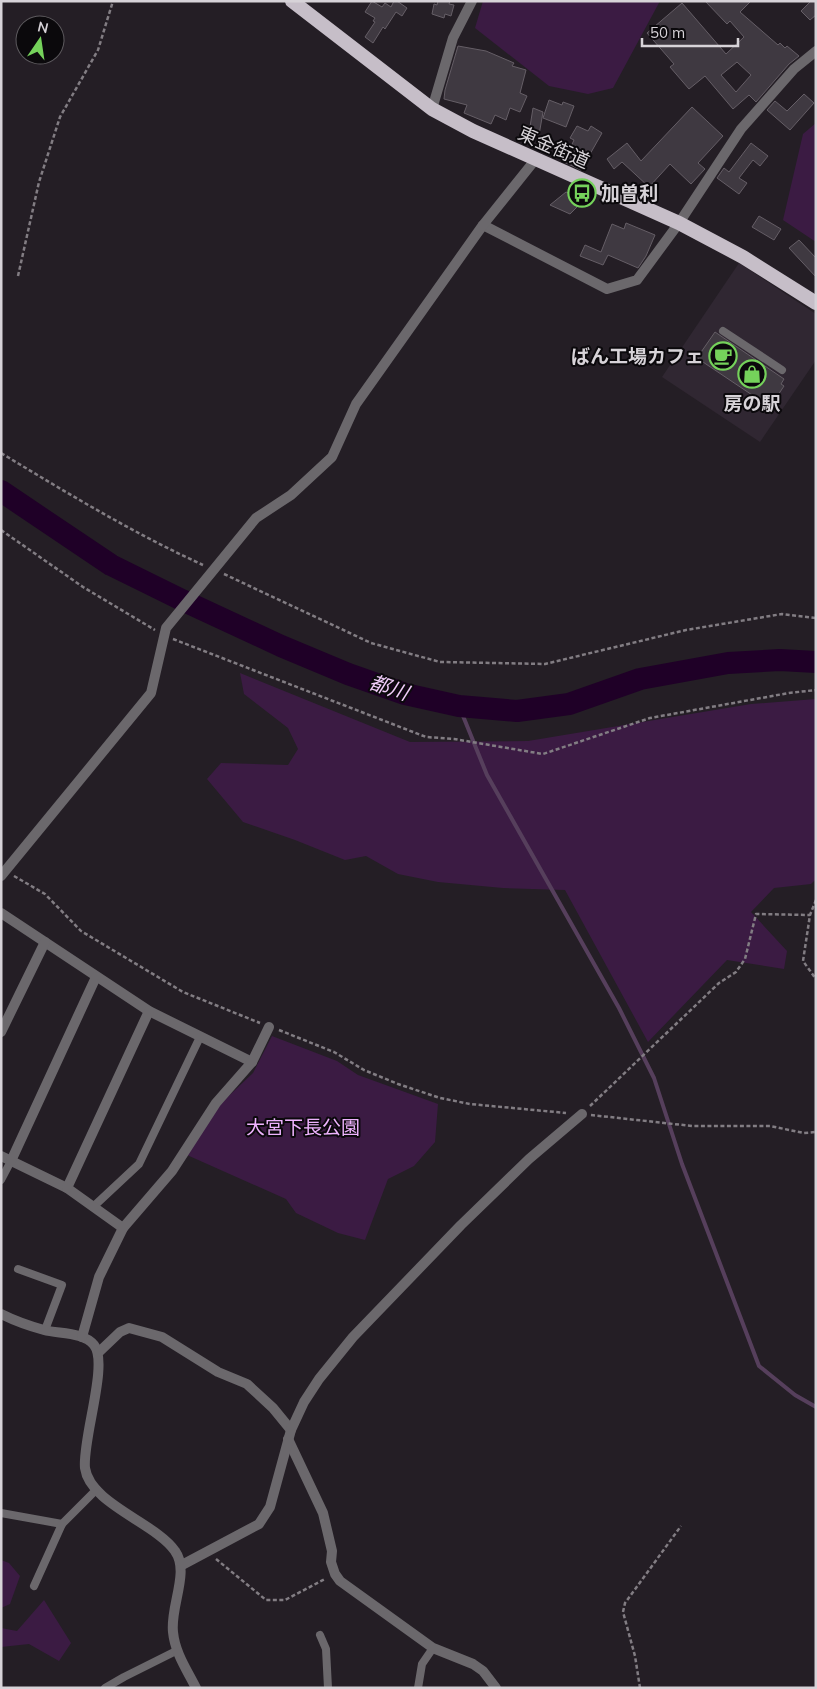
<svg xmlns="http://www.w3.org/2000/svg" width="817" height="1689" viewBox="0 0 817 1689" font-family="Mulish,'Noto Sans JP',sans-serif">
<rect width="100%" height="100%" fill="#241e25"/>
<path fill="#302732" d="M739,263L816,314V360L760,442L662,377Z"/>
<g fill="#3b1b43">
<path d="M483,1H660L613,88L588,94L549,86L475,28Z"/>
<path d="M816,123V242L783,220L803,134Z"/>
<path d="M240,673L410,742L528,741L751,704L816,699V879L811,884L774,888L751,912L787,951L784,969L727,960L648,1042L565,890L503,888L438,882L398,874L366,856L345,860L295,840L243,822L207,779L221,763L288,765L298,749L288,728L244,694Z"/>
<path d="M272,1036L337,1061L358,1075L438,1104L435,1142L414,1166L388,1179L365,1240L338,1233L296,1213L286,1199L187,1155L216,1108L253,1073Z"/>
<path d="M1,1560L9,1563L20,1576L10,1604L1,1608Z"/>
<path d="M44,1600L71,1643L59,1661L29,1644L1,1647V1628L17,1631Z"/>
</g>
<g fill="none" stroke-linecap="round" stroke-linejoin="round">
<path stroke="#563f5c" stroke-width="4" d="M459,706L487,775L619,1008L654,1078L682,1164L759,1366L795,1395L816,1407"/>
<path stroke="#1f0027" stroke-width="22" d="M1,491L111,565L182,600L281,646L348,674L405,694L459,706L517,711L569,704L640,679L728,663L780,660L816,662"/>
</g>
<g fill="#3f3941" stroke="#655e66" fill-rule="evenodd">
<path d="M372,1L382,7L385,3L391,7L394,1H397L407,8L402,16L396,12L385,29L383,27L373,43L365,37L375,22L373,21L375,18L365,12Z"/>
<path d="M438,1H450L449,4L454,5L451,16L445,14L444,18L432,14L434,4L437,5Z"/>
<path d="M705,1H751L740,12L778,45L780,43L785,48L787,46L799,56L789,64L756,102L749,95L733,109L705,76L689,89L670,67L674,64L647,33L682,3L726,54L744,37L730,21L727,24ZM737,62L751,75L736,92L721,75Z"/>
<path d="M811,1H816V15L810,20L801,11Z"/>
<path d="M458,46L486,51L514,63L512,66L526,70L520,93L527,96L520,112L510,108L506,120L495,115L491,124L464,113L467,105L444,99L445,90Z"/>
<path d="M804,94L814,103L790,130L767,110L775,101L787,111Z"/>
<path d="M549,100L562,105L563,102L574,106L566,127L543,118Z"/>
<path d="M692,107L723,136L698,163L705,169L691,184L670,164L649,187L622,162L614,169L607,159L627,143L641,161Z"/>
<path d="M533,108L543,112L539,135L529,133Z"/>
<path d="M577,126L588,131L591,126L602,133L581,170L564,162L574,140L570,138Z"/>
<path d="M751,143L768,156L760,166L753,160L739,178L747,183L739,194L717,178L724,168L729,172Z"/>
<path d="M566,192L580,197L577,207L570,214L550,205Z"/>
<path d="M759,216L781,229L774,240L752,227Z"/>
<path d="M626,223L655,235L646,256L638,268L608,255L603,265L580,256L585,245L601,252L612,224L624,229Z"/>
<path d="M799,240L816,258V277L789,248Z"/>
<path d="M715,332L784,379L781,384L784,386L770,407L697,358Z"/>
</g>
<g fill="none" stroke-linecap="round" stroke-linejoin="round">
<g stroke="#827d83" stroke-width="2.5" stroke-dasharray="4 2.5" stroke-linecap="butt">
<path d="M18,276L39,182L60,117L98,50L113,1"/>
<path d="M1,453C67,493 133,533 203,565"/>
<path d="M1,530L83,587L155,630"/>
<path d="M224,574L371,643L440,662L545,664L686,630L782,614L816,618"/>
<path d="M173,639L426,737L454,739L543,754L650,718L789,693L816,690"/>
<path d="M14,876L45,894L81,931L183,992L260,1023"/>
<path d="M816,900L810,915L803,961L816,979"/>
<path d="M279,1030L334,1052L364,1070L398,1084L440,1098L470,1104L566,1113"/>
<path d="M590,1106L719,983L736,972L745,959L756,914L810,915"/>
<path d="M591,1115L692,1126H770L804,1133L816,1132"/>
<path d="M216,1559L266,1600H285L325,1579"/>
<path d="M640,1688L635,1656L623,1612L625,1603L681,1526"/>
</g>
<g stroke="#6b686c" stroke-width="8">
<path d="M723,331L782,370"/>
<path d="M1,1180L11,1161"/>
<path d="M93,1207L139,1164L200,1037"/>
<path d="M18,1269L62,1285L45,1330"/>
<path d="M1,1513L62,1524"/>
<path d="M34,1586L62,1524L97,1489"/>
<path d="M320,1635L326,1649L328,1688"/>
<path d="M105,1688L124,1677L176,1651"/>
<path d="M418,1688L422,1664L433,1648"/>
</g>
<g stroke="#6b686c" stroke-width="10">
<path d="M432,109L453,38L472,1"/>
<path d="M483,225L607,289L637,280L679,223L741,129L794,69L816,51"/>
<path d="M1,876L151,693L166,628L256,518L291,495L332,457L356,404L483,225L535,160"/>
<path d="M1,913L149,1011L252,1062"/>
<path d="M1,1032L45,942"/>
<path d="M1,1156L67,1188L123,1228"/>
<path d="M11,1161L96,977"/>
<path d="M67,1188L149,1011"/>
<path d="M1,1314C15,1321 29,1326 44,1330C59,1334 84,1332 94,1345C109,1363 82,1440 85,1468C90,1504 156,1523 175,1551C190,1572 170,1606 173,1632C175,1653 187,1670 196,1688"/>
<path d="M82,1337L99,1277L123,1228L172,1171L216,1103L252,1062L269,1027"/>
<path d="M99,1352L120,1332L129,1328L162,1337L218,1372L247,1384L273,1408L291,1430"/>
<path d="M288,1439L323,1513L332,1551L331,1562L335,1574L340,1581L433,1648L473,1664L483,1671L496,1688"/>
<path d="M182,1565L259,1524L270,1507L291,1430L304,1402L319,1379L353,1337L461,1225L529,1159L582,1114"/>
</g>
<path stroke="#c6bec8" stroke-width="14" d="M292,1L432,109L473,131L679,223L743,257L816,303"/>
</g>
<defs>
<g id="bus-ring" transform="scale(1.4375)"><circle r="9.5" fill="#0b090c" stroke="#75d25b" stroke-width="1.5"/><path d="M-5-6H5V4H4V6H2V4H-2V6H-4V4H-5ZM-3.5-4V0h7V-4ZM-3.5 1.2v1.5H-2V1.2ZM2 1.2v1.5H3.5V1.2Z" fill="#75d25b"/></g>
<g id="cafe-ring" transform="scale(1.4375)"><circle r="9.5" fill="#0b090c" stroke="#75d25b" stroke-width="1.5"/><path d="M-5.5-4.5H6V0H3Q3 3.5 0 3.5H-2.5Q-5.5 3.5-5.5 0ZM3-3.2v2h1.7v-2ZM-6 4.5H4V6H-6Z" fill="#75d25b"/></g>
<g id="shop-ring" transform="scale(1.4375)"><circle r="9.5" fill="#0b090c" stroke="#75d25b" stroke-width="1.5"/><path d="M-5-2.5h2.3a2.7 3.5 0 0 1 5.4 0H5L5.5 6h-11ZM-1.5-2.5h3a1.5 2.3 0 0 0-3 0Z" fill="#75d25b"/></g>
</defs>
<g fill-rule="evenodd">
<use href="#bus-ring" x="582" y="193"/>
<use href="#cafe-ring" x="723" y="356"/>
<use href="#shop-ring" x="752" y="374"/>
</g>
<g text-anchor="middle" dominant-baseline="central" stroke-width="4" stroke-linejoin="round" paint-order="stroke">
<g font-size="19" fill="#d7d3d8" stroke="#0b090c">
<text transform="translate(554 147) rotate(24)">東金街道</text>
</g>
<g font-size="19" font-weight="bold" fill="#d7d3d8" stroke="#0b090c" text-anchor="start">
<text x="601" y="193">加曽利</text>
<text x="704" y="356" text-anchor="end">ばん工場カフェ</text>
<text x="752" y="403" text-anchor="middle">房の駅</text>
</g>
<g font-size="19" fill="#eeb3fe" stroke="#0b090c">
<text x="303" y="1127">大宮下長公園</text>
</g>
<g font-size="20" font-style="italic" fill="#f1cdfa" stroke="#0b090c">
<text transform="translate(389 687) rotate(18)">都川</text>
</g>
</g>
<rect width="817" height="1689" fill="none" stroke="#d7d3d8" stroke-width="5"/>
<g transform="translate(40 40) rotate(13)"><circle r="24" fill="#0b090c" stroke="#5d5a5e"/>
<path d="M0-4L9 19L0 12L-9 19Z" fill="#75d25b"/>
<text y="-8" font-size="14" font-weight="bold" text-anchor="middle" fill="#d7d3d8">N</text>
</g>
<path d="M642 38v8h96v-8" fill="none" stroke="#d7d3d8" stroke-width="2.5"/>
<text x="650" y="38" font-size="15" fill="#d7d3d8" stroke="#0b090c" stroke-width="4" paint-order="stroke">50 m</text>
</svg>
